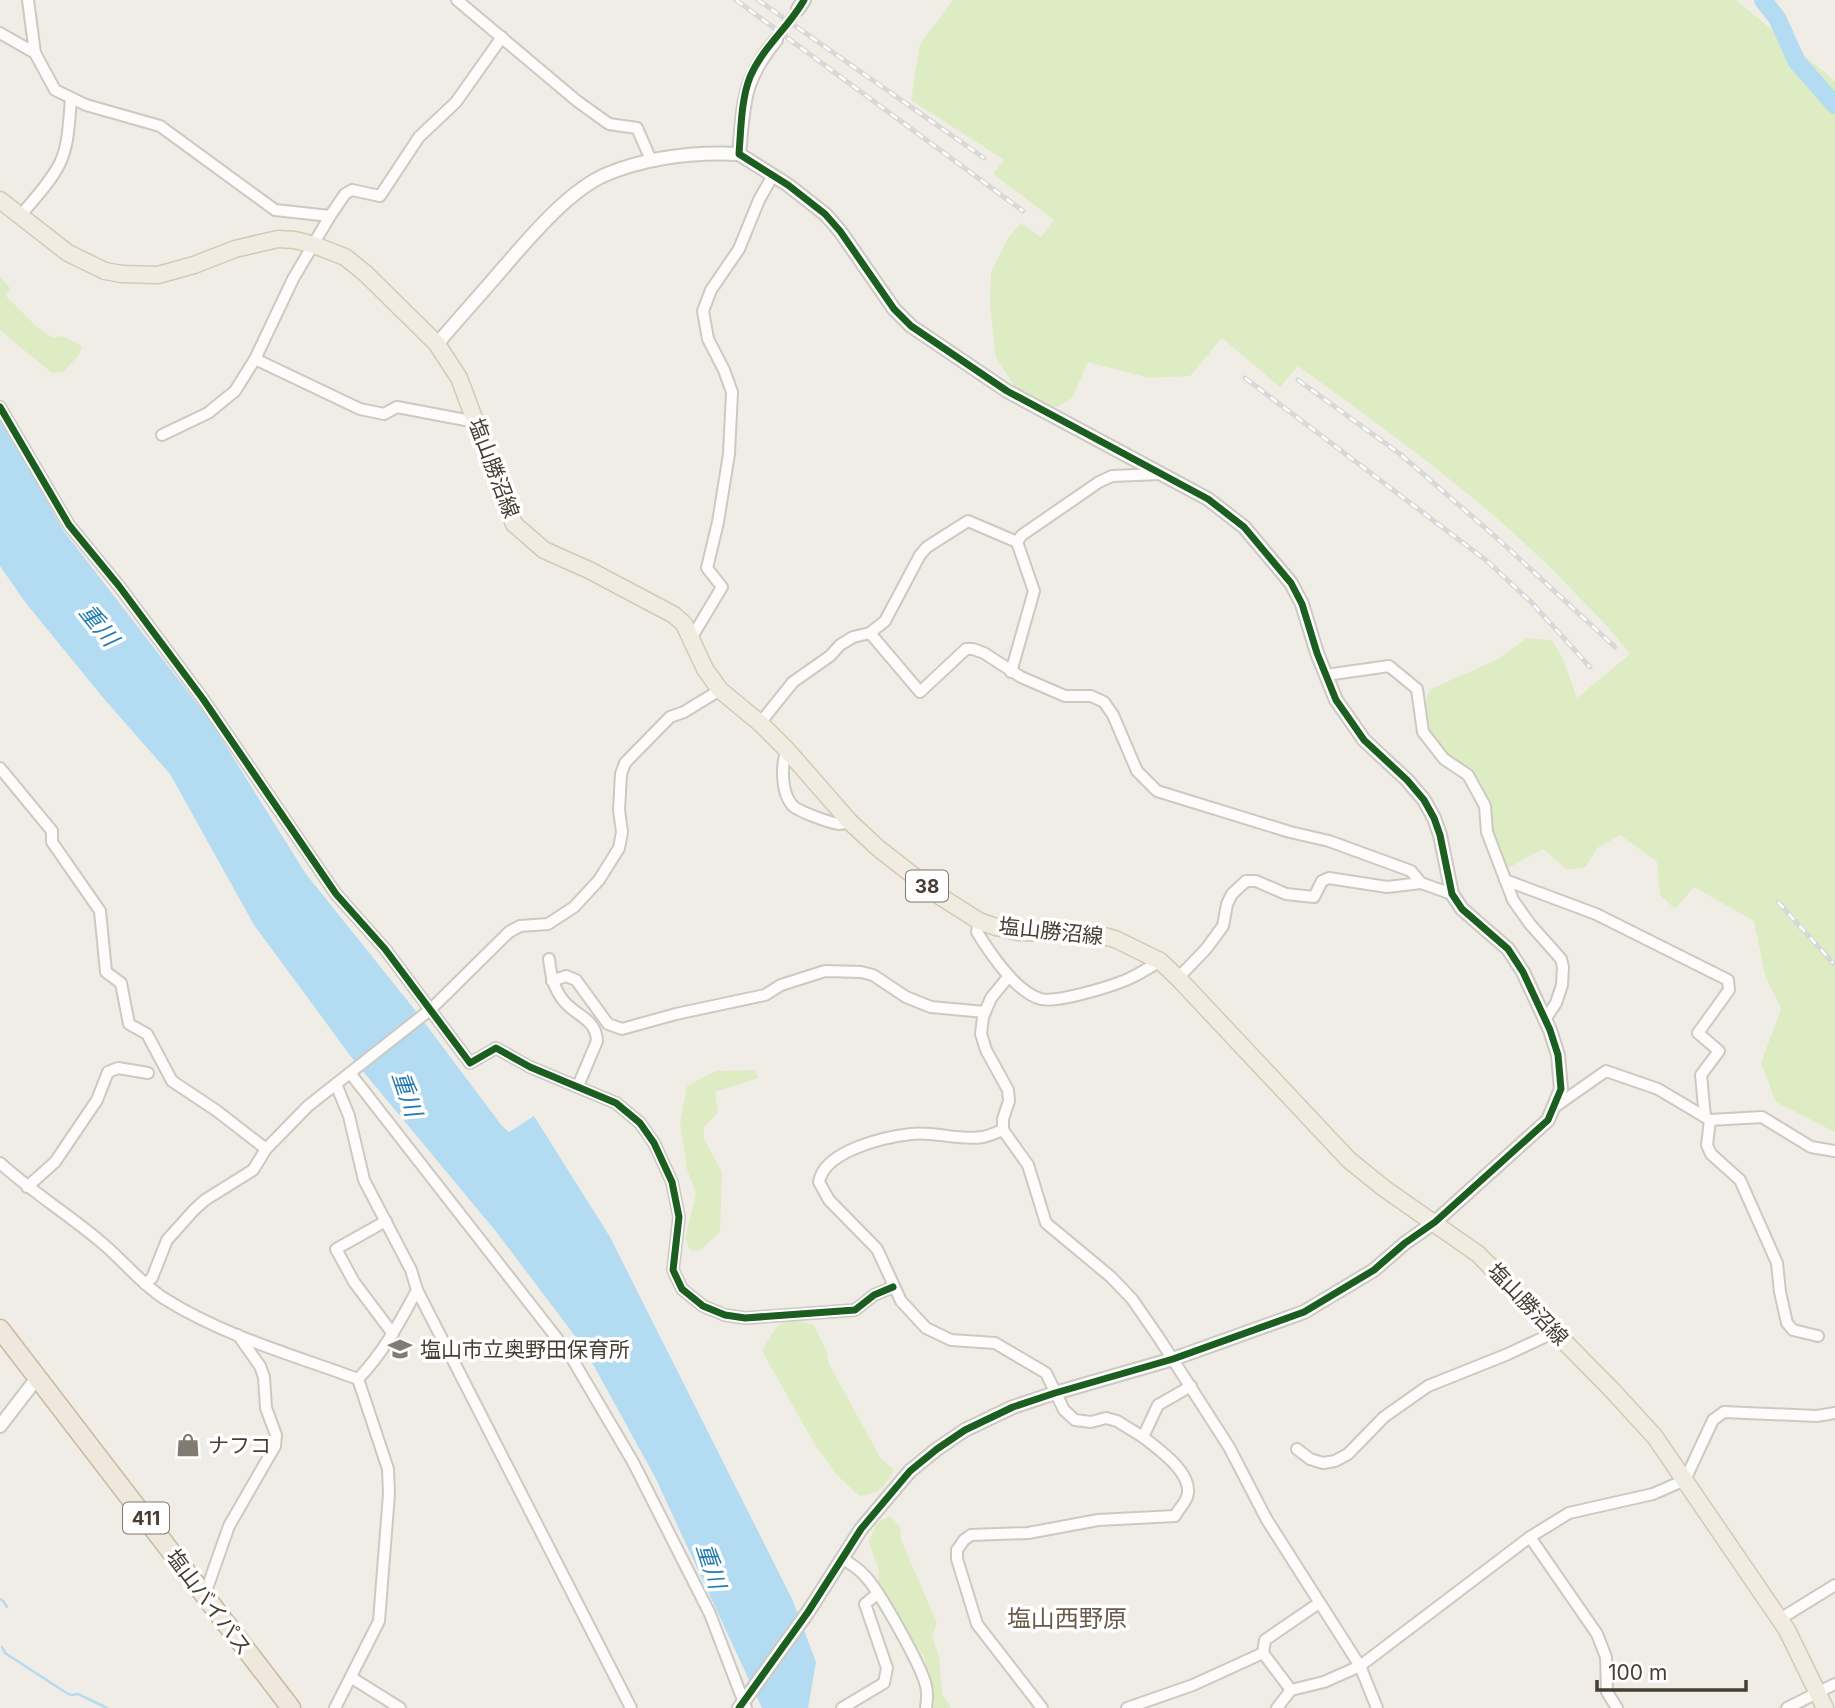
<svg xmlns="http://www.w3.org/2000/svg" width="1835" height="1708" viewBox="0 0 1835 1708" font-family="Inter,'Noto Sans JP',sans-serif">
<rect width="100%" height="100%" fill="#f0ede6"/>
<g fill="#deecc4">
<path d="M953,0H1736L1835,81V1132L1776,1102L1761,1063L1781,1009L1765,975L1754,921L1694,887L1675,909L1660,895L1657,862L1620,835L1597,848L1586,867L1567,870L1543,849L1508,868L1493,837L1492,805L1467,767L1446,756L1425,724L1427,696L1431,689L1498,659L1527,638L1552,640L1563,659L1577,698L1630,654C1614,632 1592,611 1573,591C1491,504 1394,436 1298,366L1280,387L1222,338L1190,376L1149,378L1088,362L1072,398L1055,408L1016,389L996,357L990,304L991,272L1008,238L1021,223L1041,237L1054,220L993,174L1004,160L911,100L920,44Z"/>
<path d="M0,277L10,288L6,296L37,327L53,338L62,336L82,346L79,355L63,372L52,373L0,330Z"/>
<path d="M755,1070L758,1078L715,1092L718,1112L704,1127V1139L722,1172L720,1232L699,1251L690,1250L685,1238L696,1194L687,1169L680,1123L687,1086L716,1071Z"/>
<path d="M788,1318L814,1325L827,1352L829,1364L881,1459L894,1469C885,1487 879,1494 859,1496L836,1474L814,1443L762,1351L775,1329Z"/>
<path d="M890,1516L900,1527L901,1540L937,1623L932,1637L939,1656L942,1694L951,1708H932V1693L924,1657L905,1630L878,1584L879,1571L869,1542L877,1523Z"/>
</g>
<path fill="#b3dcf2" d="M0,416L63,530L209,719L306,874L415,1010L502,1126L509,1132L534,1116L610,1237L793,1601L816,1662L808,1708H762L655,1477L584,1348L498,1234L352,1058L254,925L170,774L105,700L25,602L0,566Z"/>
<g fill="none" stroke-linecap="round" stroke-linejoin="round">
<g stroke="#b3dcf2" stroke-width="2.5">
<path d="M0,1599L3,1601L7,1607"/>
<path d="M2,1647L5,1653L65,1692L71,1695L78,1694L107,1708"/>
</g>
<path stroke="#b3dcf2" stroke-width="18" d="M1763,0L1777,18L1797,62L1835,105"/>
<path stroke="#cecac2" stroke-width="12" stroke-dasharray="12 6" stroke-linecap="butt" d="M776,40L798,9"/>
<g stroke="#ccc9c3" stroke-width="14">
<g id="minor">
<path d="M28,0L35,53"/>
<path d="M457,0L577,101L609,124L637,128L651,160"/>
<path d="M0,33L35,53L55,90L86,105L160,126L275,210L330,216L293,279L255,359L235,391L208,413L162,435"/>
<path d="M20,216C34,199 50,183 60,163C69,144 69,120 71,99"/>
<path d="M330,216L345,194L352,190L380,196L419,137L456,102L502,37"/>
<path d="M255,359L360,409L384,414L397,407L476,422"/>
<path d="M0,407L69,525L119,586L203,699L336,894L385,949L470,1063L496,1048L530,1067L616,1103L640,1123L654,1143L672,1182L679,1217L673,1270L682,1289L703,1306L725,1315L745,1318L855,1310L874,1295L893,1287"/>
<path d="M1017,542L1022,535L1099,482L1112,476L1160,474"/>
<path d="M870,633L920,692L966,649H973L984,653L1021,677L1065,696H1091L1104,702L1113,715L1137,771L1157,791L1290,832L1329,841L1411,871L1421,883"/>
<path d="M692,637L722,587L707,568L718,522L729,454L732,392L724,370L708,339L703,311L711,290L739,249L759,200L773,175"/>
<path d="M1011,672L1034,591L1017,542"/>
<path d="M1326,675L1389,666L1417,689L1423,732L1444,759L1468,775L1485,806L1487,832L1513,900L1530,924L1561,959L1563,967L1562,985L1556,1003L1546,1018"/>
<path d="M760,723L793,682L830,656L840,645L853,637L870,633L885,621L920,555L927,547L968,521L1017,542"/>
<path d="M787,750C781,764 781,792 792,805C797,811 830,823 839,824C842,824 846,823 850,822"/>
<path d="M0,768L52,831V842L100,911L106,972L121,983L129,1024L147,1034L172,1081L217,1111L266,1149"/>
<path d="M1505,880L1596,914L1728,980L1729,990L1698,1033L1719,1051L1701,1075L1705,1117"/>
<path d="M979,921L977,932C990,953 1017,993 1041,999C1057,1003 1109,987 1126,980C1138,975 1149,968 1160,961"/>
<path d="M549,959C551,975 553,987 563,1000C575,1016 596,1018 597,1041L578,1086"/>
<path d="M1009,976L991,998L983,1017L981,1034L986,1050L1008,1090L1009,1101L1003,1119V1130L1028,1165L1046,1223L1111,1277L1132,1299L1159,1338L1229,1447L1267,1520L1360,1666L1377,1708"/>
<path d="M1178,978L1206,949L1223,926L1227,904L1232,894L1246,881H1256L1286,894L1314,897L1322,881L1329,878L1387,887L1421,883L1452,894"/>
<path d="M552,981L566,976L576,980L608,1024L622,1029L676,1014L765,995L781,985L825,971L861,972L873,975L906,997L931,1007L985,1012"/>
<path d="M350,1073L570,1355L633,1462L710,1614L746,1708"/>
<path d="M336,1084L349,1116L364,1180L411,1270L417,1290L631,1708"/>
<path d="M1556,1106L1606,1071L1658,1089L1710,1120L1762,1117L1811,1147L1835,1151"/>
<path d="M1710,1120L1707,1145L1711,1154L1740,1180L1777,1263L1780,1292L1787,1323L1793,1330L1818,1336"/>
<path d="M1003,1130C997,1132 989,1136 983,1137C959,1141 934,1131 911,1134C884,1137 824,1151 819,1182L829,1200L877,1249L901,1301L926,1328L951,1340L995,1343L1046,1373L1064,1410L1075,1420L1091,1422L1106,1418L1117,1421L1143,1437"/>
<path d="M0,1163C32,1192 68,1214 101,1242C123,1260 141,1284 165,1299C224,1336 293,1355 358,1379"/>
<path d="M27,1187L55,1162L97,1100L108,1072L118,1068L148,1073"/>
<path d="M386,1221L336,1249L354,1282L393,1334"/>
<path d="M145,1284L152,1278L167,1240L194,1210L205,1200L253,1170L266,1149L308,1106L431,1009L509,932L520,926L548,924L574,907L599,880L619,848L622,832L619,810L621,774L625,763L670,717L684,712L720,690"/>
<path d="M358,1379C383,1353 400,1322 417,1290"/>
<path d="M1297,1449L1310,1459L1323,1463L1335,1461L1348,1454L1384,1417L1428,1386L1508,1354L1555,1332"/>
<path d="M1530,1537L1597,1634L1606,1657L1607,1692L1617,1708"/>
<path d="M842,1558C849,1563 858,1568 864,1575C878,1588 922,1667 926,1686C928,1693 927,1701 926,1708"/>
<path d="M204,1597L229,1526L275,1446L276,1435L266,1408L264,1377L260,1366L238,1335"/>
<path d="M1780,1619L1835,1585"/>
<path d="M352,1678L400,1708"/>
<path d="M1291,1690L1263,1653L1265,1640L1319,1603"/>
<path d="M335,1708L379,1621L389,1494L388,1469L358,1379"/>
<path d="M842,1708L884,1683L887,1668L865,1604L877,1594"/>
<path d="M1042,1708L977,1624L957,1559V1550L964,1540L971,1535L1028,1533L1098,1520L1175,1516C1178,1510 1185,1503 1187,1497C1195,1474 1158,1449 1143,1437L1158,1405L1191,1386"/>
<path d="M1127,1708L1193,1685L1263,1653"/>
<path d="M1277,1708L1291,1690L1324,1682L1360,1666L1530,1537L1569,1513L1653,1494L1685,1480L1713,1420L1724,1412L1817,1416L1835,1413"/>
<path d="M1787,1708L1835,1684"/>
</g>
</g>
<g stroke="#ccc9c3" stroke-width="16">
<g id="tertiary">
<path d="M798,9L804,0"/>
<path d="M437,344C459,318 482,293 504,267C531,236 569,190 607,174C649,157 694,152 739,154"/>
<path d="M0,1426L37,1378"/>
<path d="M739,1708L808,1612L861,1529L910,1471L937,1449L965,1430L1013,1407L1055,1393L1173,1359L1304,1312L1374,1270L1405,1243L1435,1222L1548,1120L1561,1089L1558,1055L1550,1030L1523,972L1508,949L1462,909L1452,894L1440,835L1434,818L1424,800L1407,780L1364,740L1348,717L1336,700L1317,653L1302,604L1291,583L1244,527L1208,499L1007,391L911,326L894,309L840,231L825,214L788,185L739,154C744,103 742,81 776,40"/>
</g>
</g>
<g stroke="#d4c9b2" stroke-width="19">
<path id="primary" d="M0,200L68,253L105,271L122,274L158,275L194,265L235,249L278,239L295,240L314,245L345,257L365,273L437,344L459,378L514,524L544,550L589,570L674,615L684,624L705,669L720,690L760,723L787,750L850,822L878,848L938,895L979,921L996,927L1019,932L1096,934L1115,939L1160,961L1178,978L1349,1160L1385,1189L1478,1254L1612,1390L1655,1437L1787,1630L1825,1708"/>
</g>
<g stroke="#cab9a0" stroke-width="21">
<path id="trunk" d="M0,1329L291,1708"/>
</g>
<use href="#minor" stroke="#fdfcfb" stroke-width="10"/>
<use href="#tertiary" stroke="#fdfcfb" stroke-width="12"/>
<use href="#primary" stroke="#f1ece2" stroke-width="16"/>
<use href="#trunk" stroke="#eee8dd" stroke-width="18"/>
<g stroke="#d8d8d7" stroke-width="5">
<g id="rail">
<path d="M736,0L1023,211"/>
<path d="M758,0L984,158"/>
<path d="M1245,378L1487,561L1531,602L1590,667"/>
<path d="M1298,380L1400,454L1498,539L1615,647"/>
<path d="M1778,902L1833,963"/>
</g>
</g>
<use href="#rail" stroke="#fff" stroke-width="2.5" stroke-dasharray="8" stroke-linecap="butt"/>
<g stroke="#fff" stroke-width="11">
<g id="cycleway">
<path d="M0,407L69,525L119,586L203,699L336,894L385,949L470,1063L496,1048L530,1067L616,1103L640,1123L654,1143L672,1182L679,1217L673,1270L682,1289L703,1306L725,1315L745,1318L855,1310L874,1295L893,1287"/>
<path d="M739,1708L808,1612L861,1529L910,1471L937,1449L965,1430L1013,1407L1055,1393L1173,1359L1304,1312L1374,1270L1405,1243L1435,1222L1548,1120L1561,1089L1558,1055L1550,1030L1523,972L1508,949L1462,909L1452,894L1440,835L1434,818L1424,800L1407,780L1364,740L1348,717L1336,700L1317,653L1302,604L1291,583L1244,527L1208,499L1007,391L911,326L894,309L840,231L825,214L788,185L739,154C741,129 741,100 750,77C762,48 789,27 804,0"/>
</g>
</g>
<use href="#cycleway" stroke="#1b5e20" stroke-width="7"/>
</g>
<defs>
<g id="school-bare" transform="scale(1.89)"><path d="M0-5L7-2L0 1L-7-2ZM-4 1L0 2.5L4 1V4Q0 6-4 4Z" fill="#827b72" stroke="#fff" stroke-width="2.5" paint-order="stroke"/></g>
<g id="shop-bare" transform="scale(1.89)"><path d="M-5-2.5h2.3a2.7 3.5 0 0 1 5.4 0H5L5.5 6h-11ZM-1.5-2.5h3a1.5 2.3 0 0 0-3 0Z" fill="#827b72" stroke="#fff" stroke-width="2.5" paint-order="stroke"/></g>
</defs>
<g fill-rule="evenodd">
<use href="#school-bare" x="400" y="1349"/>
<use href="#shop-bare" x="188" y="1445"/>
</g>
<g text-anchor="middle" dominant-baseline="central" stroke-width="7" stroke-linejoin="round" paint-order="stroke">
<g fill="#fff" stroke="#7e7870" stroke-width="2">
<rect x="906" y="870.5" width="42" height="31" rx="5"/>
<rect x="123" y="1502.5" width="46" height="31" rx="5"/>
</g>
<g font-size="19" font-weight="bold" fill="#463e33">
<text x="927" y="886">38</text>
<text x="146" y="1518">411</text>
</g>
<g font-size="21" fill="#463e33" stroke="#fff">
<text transform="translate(494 468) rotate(69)">塩山勝沼線</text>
<text transform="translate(1051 931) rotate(6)">塩山勝沼線</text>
<text transform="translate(1528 1304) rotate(46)">塩山勝沼線</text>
<text transform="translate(209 1602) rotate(53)">塩山バイパス</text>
</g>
<g font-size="21" fill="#463e33" stroke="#fff" text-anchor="start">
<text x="420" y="1349">塩山市立奥野田保育所</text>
<text x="208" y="1445">ナフコ</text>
</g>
<g font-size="23" font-style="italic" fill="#227bb2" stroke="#fff">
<text transform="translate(99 625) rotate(51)">重川</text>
<text transform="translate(407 1094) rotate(71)">重川</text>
<text transform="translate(711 1566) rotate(72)">重川</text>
</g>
<g font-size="24" fill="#6a5b49" stroke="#fff">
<text x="1067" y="1618">塩山西野原</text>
</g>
</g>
<path d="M1597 1680v10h149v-10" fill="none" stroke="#463e33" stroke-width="3.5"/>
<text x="1608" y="1680" font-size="21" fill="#463e33" stroke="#ffffff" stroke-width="5" paint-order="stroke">100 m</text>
</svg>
